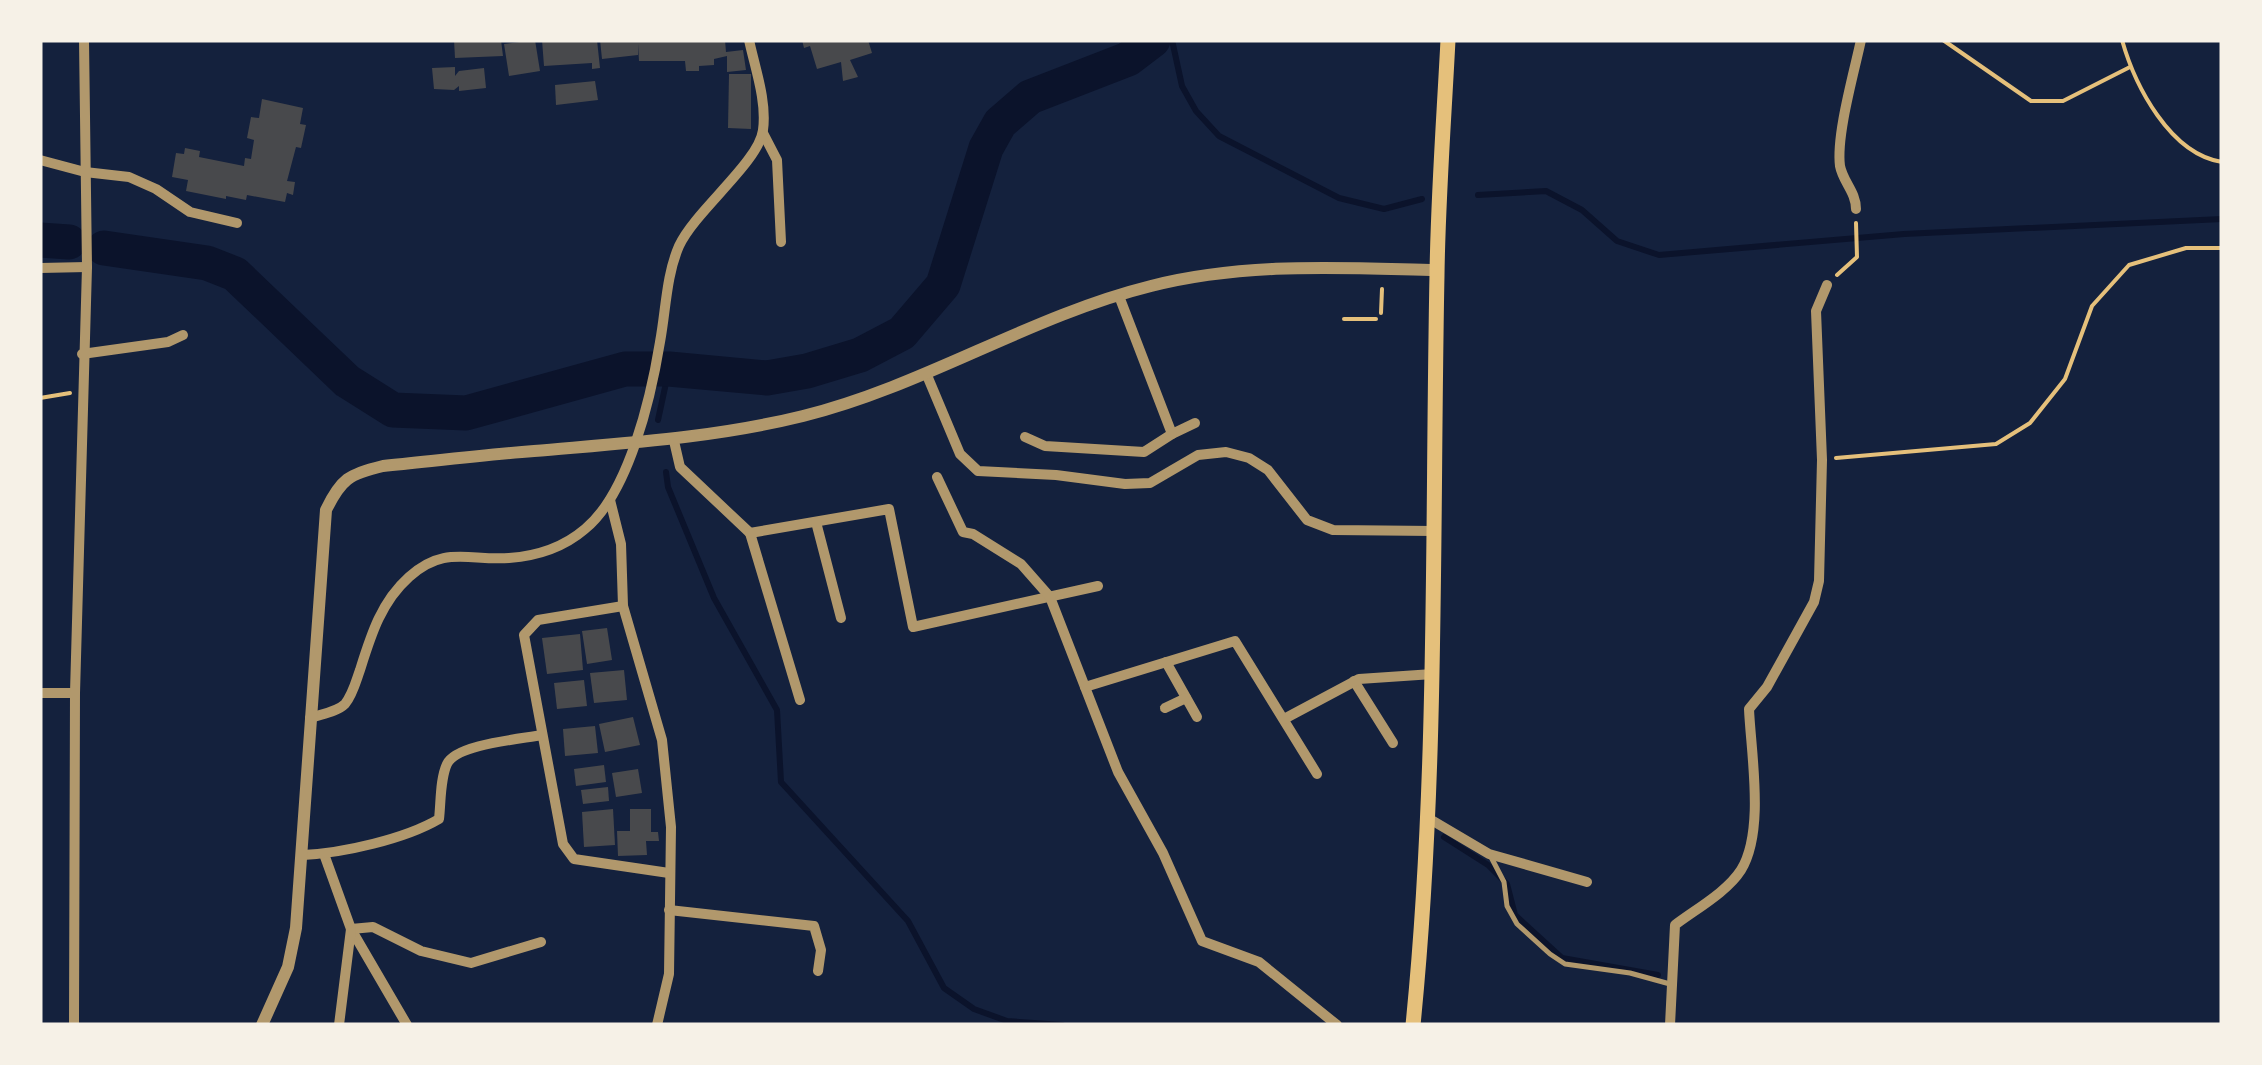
<svg xmlns="http://www.w3.org/2000/svg" width="2262" height="1065" viewBox="0 0 2262 1065" font-family="'Fira Sans',sans-serif">
<rect width="100%" height="100%" fill="#14213d"/>
<g fill="none" stroke-linecap="round" stroke-linejoin="round">
<g stroke="#0b132b" stroke-width="6">
<path d="M1172,40L1182,86L1196,111L1219,136L1339,198L1384,209L1422,199"/>
<path d="M1478,195L1546,191L1582,210L1617,241L1659,255L1904,234L2222,219"/>
<path d="M658,420L669,369"/>
<path d="M666,472L668,487L714,598L777,710L781,782L908,921L944,988L974,1009L1007,1021L1062,1025"/>
<path d="M1444,837L1488,865L1507,884L1515,915L1562,958L1658,975"/>
</g>
<g stroke="#0b132b" stroke-width="35">
<path d="M40,240L69,242"/>
<path d="M104,248L207,263L235,274L347,381L393,410L466,413L625,369H669L767,378L807,371L860,355L902,333L943,285L986,148L1000,123L1030,97L1128,59L1153,40"/>
</g>
</g>
<g fill="#48494c">
<path d="M454,40H501L503,56L455,58Z"/>
<path d="M535,40L540,71L509,76L504,44Z"/>
<path d="M542,40H597L600,68L592,69V63L544,66Z"/>
<path d="M600,40H725L726,52L743,50L746,70L727,72V56L714,59V65L699,66V71H686L685,61H639L638,44V55L602,59Z"/>
<path d="M802,40H868L872,53L850,60L858,77L843,81L841,62L817,69L810,46L804,48Z"/>
<path d="M455,67V76L459,71L484,68L486,88L459,91V86L454,90L434,89L432,68Z"/>
<path d="M729,74H751V129L728,128Z"/>
<path d="M595,81L598,100L556,105L555,85Z"/>
<path d="M262,99L303,108L300,124L306,125L301,148L296,147L287,181L295,182L293,195L287,193L285,202L247,195L246,200L226,196V199L186,191L188,180L172,177L176,153L184,154L185,148L200,151L199,157L244,166L245,158L251,159L254,140L247,138L251,117L259,118Z"/>
<path d="M607,628L612,660L587,664L582,631Z"/>
<path d="M580,634L583,670L547,674L542,638Z"/>
<path d="M624,670L627,700L594,703L590,673Z"/>
<path d="M584,680L587,706L557,709L554,683Z"/>
<path d="M633,717L640,745L605,752L599,724Z"/>
<path d="M595,726L598,753L565,756L563,729Z"/>
<path d="M604,765L606,782L576,786L574,769Z"/>
<path d="M638,769L642,793L616,797L612,773Z"/>
<path d="M608,787L609,801L583,804L581,790Z"/>
<path d="M613,809L615,845L584,847L582,812Z"/>
<path d="M630,809H651V832H658L659,841H646L647,855L618,856L617,831H630Z"/>
</g>
<g fill="none" stroke-linecap="round" stroke-linejoin="round">
<g stroke="#e5c07b" stroke-width="4">
<path d="M1943,40L2031,101H2063L2130,67"/>
<path d="M2122,40C2135,86 2170,154 2222,162"/>
<path d="M1837,275L1857,257L1856,223"/>
<path d="M1381,313L1382,289"/>
<path d="M1344,319H1376"/>
<path d="M40,398L70,393"/>
<path d="M1836,458L1996,444L2030,423L2065,379L2092,306L2129,265L2186,248H2222"/>
</g>
<path stroke="#b1986c" stroke-width="5" d="M1491,857L1504,882L1507,906L1517,924L1550,954L1565,964L1630,973L1670,984"/>
<g stroke="#b1986c" stroke-width="10">
<path d="M763,133L777,160L781,242"/>
<path d="M40,160L85,172L129,177L156,189L190,212L237,223"/>
<path d="M1856,209C1856,192 1843,182 1840,166C1836,135 1854,73 1861,40"/>
<path d="M40,268L87,267"/>
<path d="M82,354L168,342L183,335"/>
<path d="M926,373L960,454L978,471L1056,475L1125,484L1150,483L1198,455L1226,452L1249,458L1268,470L1307,520L1333,530L1434,531"/>
<path d="M1172,434L1195,423"/>
<path d="M1025,437L1045,446L1144,452L1172,434L1119,296"/>
<path d="M674,441L680,467L750,533L889,509L913,627L1098,586"/>
<path d="M937,477L963,532L973,534L1021,564L1050,597L1118,772L1163,853L1202,941L1259,962L1337,1025"/>
<path d="M610,500L621,544L623,606L662,740L671,827L669,974L657,1025"/>
<path d="M816,522L841,618"/>
<path d="M750,533L800,700"/>
<path d="M623,606L538,620L524,635L563,844L574,859L669,873"/>
<path d="M1166,662L1197,717"/>
<path d="M1354,681L1393,743"/>
<path d="M1085,687L1235,641L1317,774"/>
<path d="M40,693H75"/>
<path d="M1165,708L1186,698"/>
<path d="M310,718C321,714 337,712 345,704C353,694 356,681 360,670C371,635 381,602 409,577C444,545 469,561 509,558C537,556 564,547 585,529C629,493 651,397 660,342C666,310 666,276 679,246C695,211 759,162 763,130C767,101 755,68 749,40"/>
<path d="M1284,719L1359,679L1433,674"/>
<path d="M1428,818L1489,854L1587,882"/>
<path d="M324,854L351,929L407,1025"/>
<path d="M303,855C343,853 405,839 439,819C441,802 440,779 447,764C456,744 522,739 542,735"/>
<path d="M669,910L814,926L821,950L818,971"/>
<path d="M351,929L373,927L421,951L471,963L541,942"/>
<path d="M74,1025L75,693L87,267L84,40"/>
<path d="M339,1025L351,929"/>
<path d="M1670,1025L1675,925C1696,909 1727,892 1741,870C1765,831 1751,754 1749,709L1767,687L1814,602L1819,581L1822,460L1816,311L1827,285"/>
</g>
<path stroke="#b1986c" stroke-width="12" d="M262,1025L288,967L296,928L326,510C341,479 349,474 383,466C433,461 483,455 534,451C625,443 714,438 803,416C924,386 1030,316 1151,286C1245,262 1340,268 1437,270"/>
<path stroke="#e5c07b" stroke-width="15" d="M1413,1025C1438,776 1432,525 1437,275C1438,197 1444,118 1448,40"/>
</g>
<rect width="2262" height="1065" fill="none" stroke="#f6f1e7" stroke-width="85"/>
</svg>
